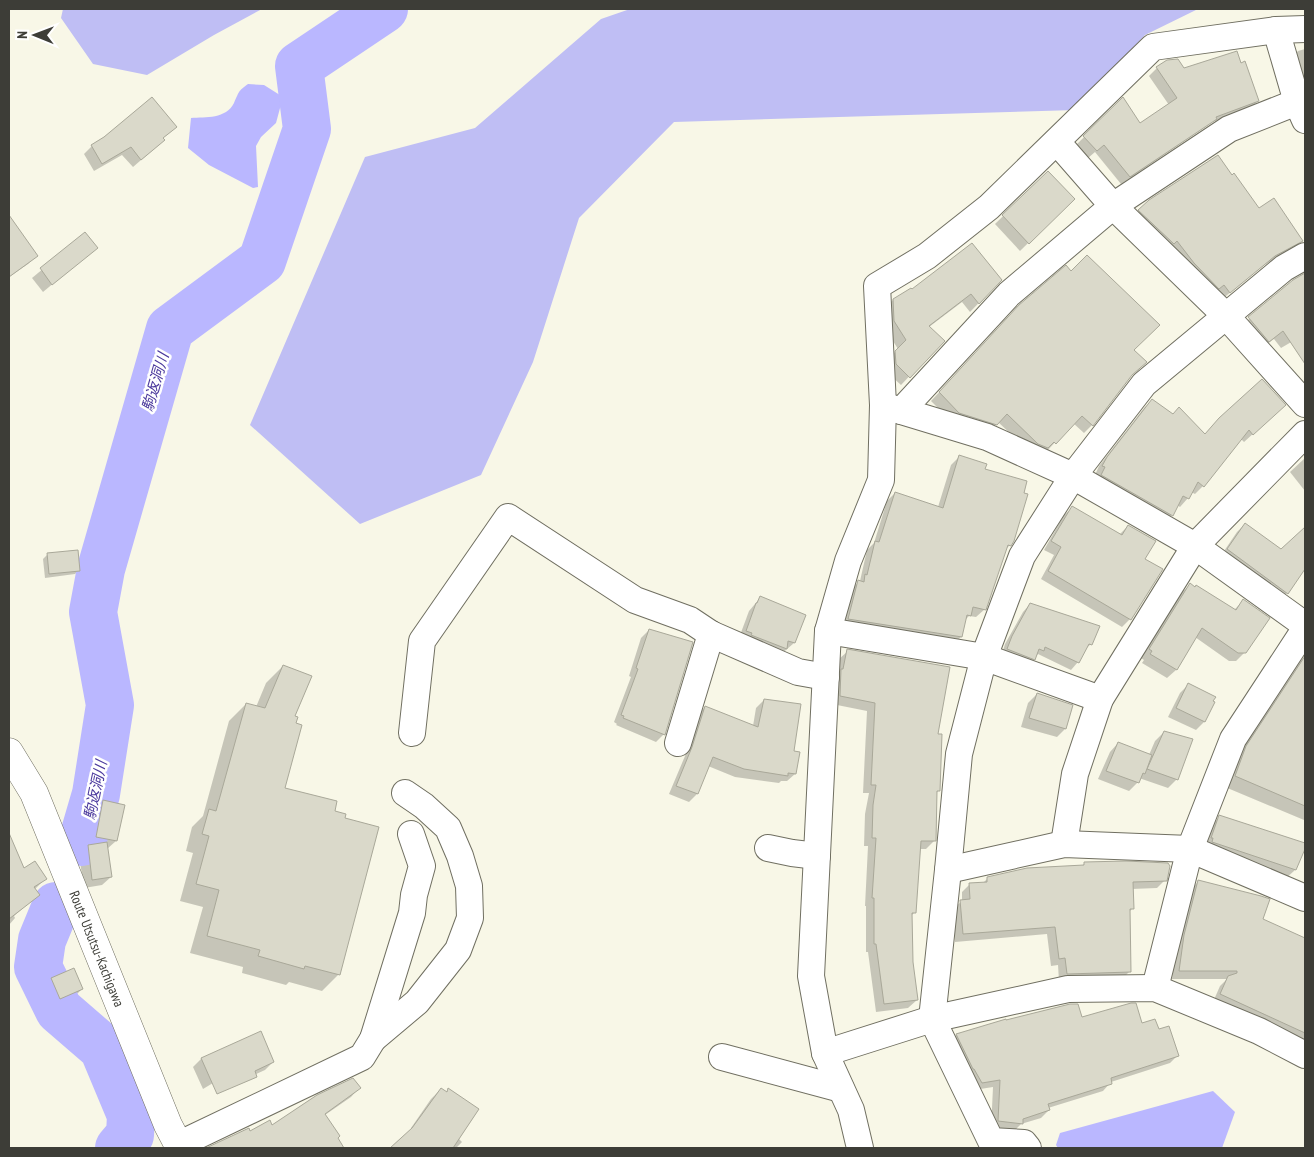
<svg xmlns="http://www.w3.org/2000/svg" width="1314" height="1157" viewBox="0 0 1314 1157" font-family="'PT Sans Narrow','Noto Sans JP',sans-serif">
<rect width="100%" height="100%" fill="#f8f7e7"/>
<g fill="#bfbef4">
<path d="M63,9H262L214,35L147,75L93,64L61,18Z"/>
<path d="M630,9H1198L1145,35L1076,110L674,122L579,218L533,362L481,475L360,524L250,425L365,157L475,128L601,19Z"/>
</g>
<g fill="#bab7ff">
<path d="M248,84L264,85L283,97L276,123L261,137L256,146L258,187L253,188L209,165L188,148L191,118C206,117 226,119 234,103C239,92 238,91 248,84Z"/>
<path d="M1213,1091L1235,1112L1222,1148H1058L1056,1145L1060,1133Z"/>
</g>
<g fill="#0003">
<path d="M1305,49V103L1290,60L1298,51Z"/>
<path d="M1157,68L1258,101L1250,109L1212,122L1121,184L1095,152L1088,158L1076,145L1123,99L1139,125L1169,105L1149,76Z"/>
<path d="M175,127L162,139L163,140L155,148L133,167L122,155L94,171L84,154L92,146Z"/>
<path d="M1047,173L1073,199L1020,251L995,224Z"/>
<path d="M1258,210L1301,241L1293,250L1264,265L1221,300L1131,219L1139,211Z"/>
<path d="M14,224L36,256L28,264L9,277V228Z"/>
<path d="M85,234L96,248L43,292L32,278Z"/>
<path d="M1305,275V334L1281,348L1274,339L1260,349L1241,326L1293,281Z"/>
<path d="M1001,280L970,312L962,302L929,327L943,341L901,385L888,373L887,360L898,349L886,330L885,308L893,300Z"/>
<path d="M1011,315L1133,350L1128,378L1092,425L1084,433L1073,423L1047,451L1030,452L998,422L987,432L951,421L931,401Z"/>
<path d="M1152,400L1204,435L1276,413L1244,442L1240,438L1203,486L1195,494L1191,492L1188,498L1180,507L1177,505L1172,515L1163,523L1095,475L1099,466L1144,408Z"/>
<path d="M959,457L983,470L1010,545L1006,549L985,609L976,617L969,616L965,620L961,637L952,645L840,627L850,590L860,581L867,550L874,543L887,501L895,493L938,507L951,465Z"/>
<path d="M1305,458V491L1290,472Z"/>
<path d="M1072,508L1120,534L1128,526L1144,560L1130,619L1122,627L1041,579L1054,555L1044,550L1064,515Z"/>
<path d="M1245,524L1282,551L1305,529V567L1287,593L1279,601L1220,557L1237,532Z"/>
<path d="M48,554L79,570L75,574L45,578L43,559Z"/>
<path d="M1190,585L1234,610L1243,601L1245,652L1236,661H1229L1195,637L1176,670L1167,678L1142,663L1144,660L1141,658L1181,593Z"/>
<path d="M760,598L794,643L779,656L739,638L749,611Z"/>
<path d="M1030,604L1091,644L1084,650L1078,662L1071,670L1038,654L1027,666L1001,657L1005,644L1023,612Z"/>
<path d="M649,630L664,734L656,742L616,725L617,724L614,722L631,677L629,676L641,638Z"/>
<path d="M848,651L937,735L939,790L935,794L934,841L926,849H919L915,912L911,916L912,962L917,1000L908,1008L876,1012L868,952H866V906H865L868,846H864L865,814L869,793H863L867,711L832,704L839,659Z"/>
<path d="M1305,656V707L1289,740L1305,755L1304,820L1225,787L1236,758L1299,662Z"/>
<path d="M283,666L293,717L283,789L339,974L322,991L289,982L286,985L242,973L243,967L190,953L203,907L180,901L193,853L186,851L192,827L203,816L229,721L246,704L256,707L266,683Z"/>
<path d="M1188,685L1214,703L1204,722L1196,730L1168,717L1180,693Z"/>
<path d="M1037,694L1065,729L1057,737L1021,727L1028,703Z"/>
<path d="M764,700L793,753L795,774L787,781H781L779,783L735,777L708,766L697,794L689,802L669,794L685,756L697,715L705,707L753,726L756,708Z"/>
<path d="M1164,732L1191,740L1176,780L1168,788L1139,778L1138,782L1129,791L1098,779L1110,752L1118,743L1149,755L1155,741Z"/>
<path d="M104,802L116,841L107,849L111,877L102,885L84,888L79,855L88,846L95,810Z"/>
<path d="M1220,817L1305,844L1295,870L1283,881L1201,853L1208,828Z"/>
<path d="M9,836L24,870L45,879L35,889L38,895L14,916L15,918L9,925Z"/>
<path d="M1085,863L1165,880L1157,888L1132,889V909L1129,912L1130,971L1122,979L1059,981L1058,965L1051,966L1047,934L955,942L953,909L962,901V892L969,885L982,884L988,878L1082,866Z"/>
<path d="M1198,882L1261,920L1305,939V1052L1213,1002L1220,986L1227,979H1172L1176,944L1190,890Z"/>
<path d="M52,979L82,989L78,993L56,1002L48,983Z"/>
<path d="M1081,1019L1141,1025L1158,1031L1177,1056L1170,1063L1111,1082L1103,1091L1048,1108L1049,1110L1041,1118L1021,1124L1014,1131L991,1129L993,1087L974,1090L949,1042L956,1035Z"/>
<path d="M260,1033L273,1062L265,1070L245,1079L238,1068L203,1089L193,1067L201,1059Z"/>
<path d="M359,1088L351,1097L325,1115L343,1148H290L276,1126Z"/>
<path d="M441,1089L446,1093L449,1090L458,1138L462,1142L456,1148H414L421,1144L411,1128L431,1099Z"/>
<path d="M248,1130L249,1132L253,1130L262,1148H209Z"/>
</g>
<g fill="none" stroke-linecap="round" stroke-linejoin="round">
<g stroke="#bab7ff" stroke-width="48">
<path d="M82,842L96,794L110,705L93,612L101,569L170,329L262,261L307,129L299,66L384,9"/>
<path d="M56,906L42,940L38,967L59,1010L103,1048L131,1115L130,1135L119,1148"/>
</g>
</g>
<g fill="#dad9ca" stroke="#a9a899">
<path d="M1237,51L1241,63L1245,61L1259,101L1216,117L1217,119L1130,177L1104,145L1097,151L1083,136L1123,97L1140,123L1177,98L1156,67L1167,60L1178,59L1184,68Z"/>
<path d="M152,97L177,127L163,138L165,140L141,160L131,147L102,164L91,145L104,137Z"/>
<path d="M1218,155L1232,175L1234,173L1259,208L1274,198L1303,241L1275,256L1230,293L1224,285L1219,289L1194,263L1177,241L1174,244L1138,210L1149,200Z"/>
<path d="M1048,171L1075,199L1029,244L1002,215Z"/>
<path d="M9,215L38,256L9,277Z"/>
<path d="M85,232L98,248L52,285L40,268Z"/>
<path d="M972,243L1002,280L979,304L971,294L929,326L945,341L910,378L896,364L895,351L906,340L894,321L893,299L911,288L912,289Z"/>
<path d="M1087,255L1160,325L1134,350L1147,362L1132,375L1093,426L1082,416L1056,444L1054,442L1048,448L1038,444L1007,414L997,425L959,413L939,392L1019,305L1066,265L1071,271Z"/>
<path d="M1305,273V364L1283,331L1269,342L1248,317L1293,280Z"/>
<path d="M1262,379L1286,405L1253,435L1249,430L1204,487L1198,482L1189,499L1183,496L1173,516L1101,475L1105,467L1102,466L1107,457L1152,399L1173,414L1179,407L1205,434L1219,418Z"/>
<path d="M959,455L987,464L985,469L1027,481L1024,493L1028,494L1014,541L1011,546L1008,545L986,610L973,607L971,616L967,615L962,637L848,619L858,580L864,582L865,574L867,575L875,541L879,542L895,492L943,508Z"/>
<path d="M1072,506L1122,535L1128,525L1156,541L1145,559L1163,569L1131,620L1048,571L1061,547L1051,541Z"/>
<path d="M1245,523L1281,549L1305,527V569L1288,594L1227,549Z"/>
<path d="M78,550L80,571L49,574L47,553Z"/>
<path d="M1190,583L1195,587L1196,585L1236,610L1243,599L1270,618L1246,653H1238L1202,628L1177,670L1150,654L1152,651L1149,649Z"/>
<path d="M760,596L806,615L795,643L788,641L787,649L751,635L752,633L746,631L756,603H757Z"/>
<path d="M1030,603L1100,626L1092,645L1089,644L1079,663L1045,647L1044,651L1039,649L1035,660L1007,649L1012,636Z"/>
<path d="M649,629L693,642L665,735L623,718L624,716L621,715L638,669L636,668Z"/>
<path d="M847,649L950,667L938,734H942L940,791H937L936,841H921L916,913H912L913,962L918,1000L884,1004L876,944H874V898H872L876,838H872L873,805L876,785H871L875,703L840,696L841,669H843Z"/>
<path d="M1305,656V806L1235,776L1246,746Z"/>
<path d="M283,665L312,676L295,716L298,717L296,723L302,725L285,788L337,801L335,811L346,814L345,818L379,827L340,975L305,966L304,969L258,956L260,950L207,936L219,890L196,884L209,836L202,834L209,809L216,811L246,703L265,708Z"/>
<path d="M1188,683L1216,697L1213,701L1215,702L1205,722L1176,708Z"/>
<path d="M1037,693L1073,705L1066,729L1029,718Z"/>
<path d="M764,699L801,704L794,751L800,752L796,774L788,773V776L744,769L713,757L698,794L676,786L692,747L705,706L758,727Z"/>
<path d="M1164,731L1193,739L1178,780L1147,769Z"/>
<path d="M1118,742L1152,755L1145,774L1143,773L1139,783L1106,771Z"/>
<path d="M103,800L125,805L117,841L96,837Z"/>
<path d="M1219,815L1305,843V849L1296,870L1212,842L1213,838H1211Z"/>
<path d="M9,833L24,868L35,861L47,879L34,887L40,895L9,919Z"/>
<path d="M107,842L112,877L92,880L88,845Z"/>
<path d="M1126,861L1168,863L1170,866L1167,881L1133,882L1134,909H1130L1131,972L1067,974L1065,958L1059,959L1055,927L963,934L960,900L970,899L969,883L987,882V877L1027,868L1084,865V862Z"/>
<path d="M1198,880L1261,896L1270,899L1263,919L1305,938V1033L1220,994L1228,976L1237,973V971H1179L1184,935Z"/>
<path d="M74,968L83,989L60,999L51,978Z"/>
<path d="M1131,1003H1136L1142,1023L1155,1019L1159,1029L1169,1026L1179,1056L1111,1078L1112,1084L1048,1104L1050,1110L1023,1119V1124L998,1121L1000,1080L982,1083L974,1069H973L956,1034L1006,1019V1020L1070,1004H1078L1082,1017Z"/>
<path d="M261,1031L274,1062L255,1071L257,1077L217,1094L201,1058Z"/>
<path d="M353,1078L361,1088L325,1114L340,1136L338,1138L344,1148H206L249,1128L250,1131L270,1120L272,1125L317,1095Z"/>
<path d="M441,1088L447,1092L448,1088L479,1109L453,1148H390L412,1128Z"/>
</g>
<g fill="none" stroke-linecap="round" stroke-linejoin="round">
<g stroke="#706f61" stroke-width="28">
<g id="street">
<path d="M1276,30L1297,102L1305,120"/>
<path d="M1057,142L1113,206L1226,316L1305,404"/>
<path d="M885,406L987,437L1073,476L1195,546L1305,625"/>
<path d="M901,411L1009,294L1113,206L1229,129L1297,102"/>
<path d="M828,631L984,657L1100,699"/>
<path d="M412,733L422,641L508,517L635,600L690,620L711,634L798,672L826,677"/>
<path d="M678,743L711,634"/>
<path d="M1064,844L1075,774L1100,699L1195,546L1305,434"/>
<path d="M768,848L792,853L817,856"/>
<path d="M948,870L1064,844L1190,849L1305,898"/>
<path d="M1155,988L1190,849L1233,739L1305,629"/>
<path d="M373,1039L417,1002L458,950L470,918L469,886L460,856L448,828L424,806L405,793"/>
<path d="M825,1053L932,1019L1068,989L1155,988L1259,1031L1305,1055"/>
<path d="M722,1057L841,1089"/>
<path d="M178,1145L362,1057L373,1039L412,913L414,895L422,866L411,834"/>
<path d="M860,1148L851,1110L825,1053L811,976L828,631L848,561L881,480L883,405L877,286L927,256L989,207L1153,47L1276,30L1305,29"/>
<path d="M1028,1148L1024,1143L991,1141L932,1019L948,870L959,754L984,657L1022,556L1073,476L1144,384L1284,268L1305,256"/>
</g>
</g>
<g stroke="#706f61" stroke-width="29">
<g id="secondary">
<path id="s1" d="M9,752L34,793L168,1125L180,1148"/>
</g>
</g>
<use href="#street" stroke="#fff" stroke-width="26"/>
<use href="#secondary" stroke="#fff" stroke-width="28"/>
</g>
<g text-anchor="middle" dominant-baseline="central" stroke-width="5" stroke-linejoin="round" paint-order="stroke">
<g font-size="14" fill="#3d3d37" stroke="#fff">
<text stroke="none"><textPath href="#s1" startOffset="216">Route Utsutsu-Kachigawa</textPath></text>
</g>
<g font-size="15" font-style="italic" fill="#4b399d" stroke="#fff">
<text transform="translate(155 382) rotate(-74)">駒返洞川</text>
<text transform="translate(95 790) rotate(-78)">駒返洞川</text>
</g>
</g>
<rect width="1314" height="1157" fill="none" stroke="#3d3d37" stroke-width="20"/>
<g transform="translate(35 35) rotate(271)" stroke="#ffffff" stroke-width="4" paint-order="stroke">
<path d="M0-4L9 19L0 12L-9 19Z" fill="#3d3d37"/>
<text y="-8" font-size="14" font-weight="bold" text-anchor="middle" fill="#3d3d37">N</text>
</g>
</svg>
